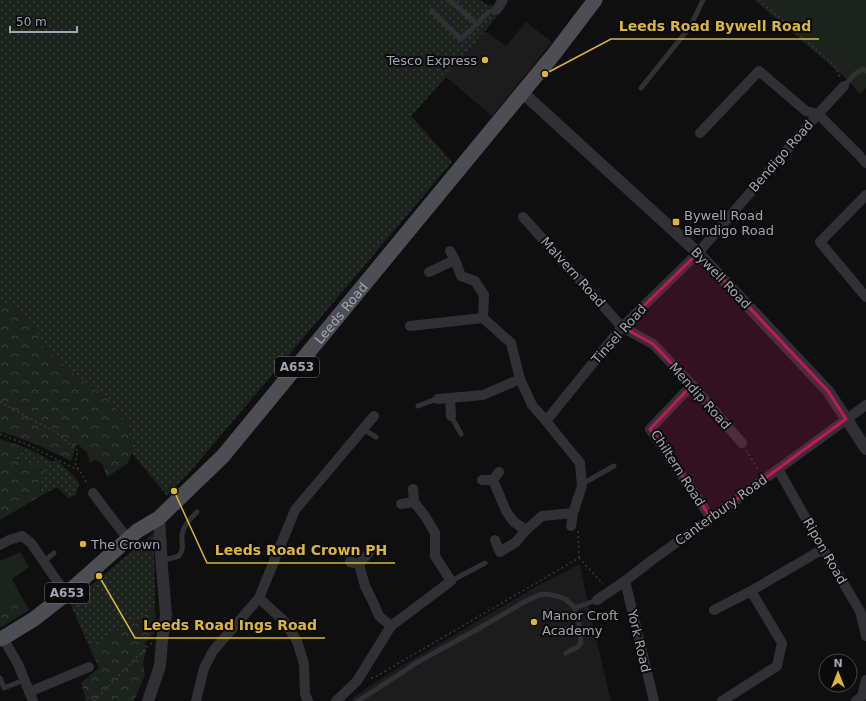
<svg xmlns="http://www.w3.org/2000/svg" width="866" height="701" viewBox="0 0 866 701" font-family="'DejaVu Sans',sans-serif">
<defs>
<pattern id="grass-dots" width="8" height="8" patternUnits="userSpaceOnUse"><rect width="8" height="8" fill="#1c231d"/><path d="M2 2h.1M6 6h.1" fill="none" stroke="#3a403b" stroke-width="1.8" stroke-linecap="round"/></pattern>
<pattern id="forest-crowns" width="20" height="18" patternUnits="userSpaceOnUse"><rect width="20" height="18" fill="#1c231d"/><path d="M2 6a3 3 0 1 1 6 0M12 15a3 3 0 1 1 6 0" fill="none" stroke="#3a403b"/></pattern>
</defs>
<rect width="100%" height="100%" fill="#0f0f10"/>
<g fill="#1c1c1d">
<path d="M526,22L552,42L492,116L446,77L485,31L506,46Z"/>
<path d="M580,564L588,604L611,701H350L355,696L396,669L444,641L537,586Z"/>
</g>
<g fill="url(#grass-dots)">
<path d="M0,0H480L487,5L505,7L446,77L411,116L452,162L195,466L167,496L132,453L129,425L110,400L79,378L43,346L31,320L0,300Z"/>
<path d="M27,448L53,462L57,460L73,475L79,483L76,495L68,498L57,487L39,497L42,484L9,458Z"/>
<path d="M154,533L155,608L137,620L89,646L70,603Z"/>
</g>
<g fill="url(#forest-crowns)">
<path d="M0,300L31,320L43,346L79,378L110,400L129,425L132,453L128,463L107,477L102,464L96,460L90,463L87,452L77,444L71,461L38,445L0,431Z"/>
<path d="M0,439L27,448L10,458L45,466L39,497L0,520Z"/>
<path d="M22,598L29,610L0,628V608Z"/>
<path d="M155,608L156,631L146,642V650L143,664L145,675L134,701H86L81,683L99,668L89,646L137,620Z"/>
</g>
<g fill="#1c231d">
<path d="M754,0H866V88L860,94L848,80Z"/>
<path d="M20,552L29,567L12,579L22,598L0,608V561Z"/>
</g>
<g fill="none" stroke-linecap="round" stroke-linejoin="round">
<g stroke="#37383c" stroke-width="1.5" stroke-dasharray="2 3" stroke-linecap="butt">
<path d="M759,0L834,65L840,77"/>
<path d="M0,402L57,433L78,451L75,463L88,485"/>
<path d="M0,434L28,445L78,470"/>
<path d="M746,450L759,471"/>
<path d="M578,531L579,558"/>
<path d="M371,678L375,677L579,558L603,584"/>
<path d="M94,701L150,644L152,643"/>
</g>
<g stroke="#313135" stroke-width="5">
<path d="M449,0L477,24L488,12L497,9"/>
<path d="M432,11L461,39L477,24"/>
<path d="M844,86L855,74L863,69L866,71"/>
<path d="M641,88L690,27L703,0"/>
<path d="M418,406L428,402L438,399"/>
<path d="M451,416L461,434"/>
<path d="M363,429L376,437"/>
<path d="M582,484L614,466"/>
<path d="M161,561L179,556C185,548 181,542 182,534C184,525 191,518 197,512"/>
<path d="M43,562L54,553"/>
<path d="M451,581L485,563"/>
<path d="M575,608L597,600"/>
<path d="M0,678L4,688L24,680"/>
<path d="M358,701L406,670L416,663L476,630L526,601L539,595L545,594L557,596L565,599L571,604L575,608L578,615L581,643L579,646L566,653"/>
</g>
<g stroke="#313135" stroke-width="10">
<path d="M497,9L503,0"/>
<path d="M818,114L859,155L866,163"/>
<path d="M700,133L759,71L806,111L818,114"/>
<path d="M866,195L820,242L866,297"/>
<path d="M523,217L622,327L653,344L692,385L742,443"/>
<path d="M450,251L455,260L461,276L475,281L484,295L483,318L511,343L520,379L532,405L546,421L558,436L580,463L582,486L573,513L571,526"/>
<path d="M429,272L455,260"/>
<path d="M410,326L483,318"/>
<path d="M692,385L650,429L711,518"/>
<path d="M450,398L451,416"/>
<path d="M438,399L483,395L520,379"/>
<path d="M546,421L622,327L698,253L818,114L844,86"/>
<path d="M778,469L823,549L860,611L866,636"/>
<path d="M499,472L493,480L506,511L514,522L526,530L542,516L573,513"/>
<path d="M482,480H493"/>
<path d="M93,493L104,508L128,539"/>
<path d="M401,504L414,502"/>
<path d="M495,540L500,552L516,542L526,530"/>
<path d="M0,545L9,540L22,536L31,543L66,594"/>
<path d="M350,562L359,564L369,553"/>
<path d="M359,564L365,586L373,602L379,616L391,626"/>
<path d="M625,581L654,701"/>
<path d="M259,598L284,621L297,641L304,664L305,694L308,701"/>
<path d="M597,600L625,581L652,560L711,518L866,405"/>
<path d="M714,610L751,591L823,549"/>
<path d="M3,638L18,664L33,701"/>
<path d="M29,692L89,667"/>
<path d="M196,701L204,668L213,651L259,598L295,510L374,416"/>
<path d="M336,701L357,681L391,626L451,581L435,556V533L425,516L414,502L413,489"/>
<path d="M722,701L777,666L782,643L751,591"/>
<path d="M856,701L862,696L866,680"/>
</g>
<g stroke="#313135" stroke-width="12">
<path d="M522,92L698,253L828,391L866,449"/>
<path d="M148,701L160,666L162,640L166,615L162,568L159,518"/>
</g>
<path stroke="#4d4e54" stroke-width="15" id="s1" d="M0,639L3,638L34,619L66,594L137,531L159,518L223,456L554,54L595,0"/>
</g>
<path fill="#c2185b" fill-opacity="0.2" stroke="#c2185b" stroke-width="3" stroke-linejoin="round" d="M698,253L828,391L846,419L711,518L650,429L692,385L653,344L622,327Z"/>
<g fill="#dbb53d" stroke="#0b0a0b" stroke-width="1.5">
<circle cx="485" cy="60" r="4"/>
<rect x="672" y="218" width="8" height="8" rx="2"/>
<circle cx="83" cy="544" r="4"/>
<circle cx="534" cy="622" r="4"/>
</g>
<g text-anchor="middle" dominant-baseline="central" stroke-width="4" stroke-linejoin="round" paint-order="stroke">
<g fill="#0b0a0b" stroke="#75767e" stroke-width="1">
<rect x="275" y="357" width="44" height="20" rx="3"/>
<rect x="45" y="583" width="44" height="20" rx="3"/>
</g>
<g font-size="12" font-weight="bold" fill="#a2a5b0">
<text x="297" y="367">A653</text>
<text x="67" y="593">A653</text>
</g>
<g font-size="13" fill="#a2a5b0" stroke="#0b0a0b" text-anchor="start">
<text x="477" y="60" text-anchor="end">Tesco Express</text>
<text x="684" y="215">Bywell Road<tspan x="684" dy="15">Bendigo Road</tspan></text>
<text x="91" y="544">The Crown</text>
<text x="542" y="615">Manor Croft<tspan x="542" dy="15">Academy</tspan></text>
</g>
<g font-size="13" fill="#a2a5b0" stroke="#0b0a0b">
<text transform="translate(781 156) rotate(-49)">Bendigo Road</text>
<text transform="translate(573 272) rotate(48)">Malvern Road</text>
<text transform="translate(721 278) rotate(46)">Bywell Road</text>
<text stroke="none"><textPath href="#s1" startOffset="475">Leeds Road</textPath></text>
<text transform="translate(619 334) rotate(-48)">Tinsel Road</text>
<text transform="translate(700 396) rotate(48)">Mendip Road</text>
<text transform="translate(678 468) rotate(57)">Chiltern Road</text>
<text transform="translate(721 510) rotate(-36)">Canterbury Road</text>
<text transform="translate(825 551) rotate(60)">Ripon Road</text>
<text transform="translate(639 641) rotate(77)">York Road</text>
</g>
</g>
<path fill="none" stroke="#dbb53d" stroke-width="1.5" d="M545 74L611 39H819M174 491L207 563H395M99 576L135 638H325"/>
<g fill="#dbb53d" stroke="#0b0a0b" stroke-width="1.5">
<circle cx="545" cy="74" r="4"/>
<circle cx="174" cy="491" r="4"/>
<circle cx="99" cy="576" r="4"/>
</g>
<g font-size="14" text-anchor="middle" font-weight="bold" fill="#dbb53d" stroke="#0b0a0b" stroke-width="4" stroke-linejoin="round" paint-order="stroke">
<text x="715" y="31">Leeds Road Bywell Road</text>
<text x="301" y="555">Leeds Road Crown PH</text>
<text x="230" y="630">Leeds Road Ings Road</text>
</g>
<g transform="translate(838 673)"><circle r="19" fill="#0b0a0b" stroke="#47484d"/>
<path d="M0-3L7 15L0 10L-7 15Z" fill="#dbb53d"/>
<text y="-6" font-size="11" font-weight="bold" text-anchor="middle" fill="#a2a5b0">N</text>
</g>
<path d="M10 26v6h67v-6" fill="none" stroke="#a2a5b0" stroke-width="2"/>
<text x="16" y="26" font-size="12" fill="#a2a5b0" stroke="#0b0a0b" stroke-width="3" paint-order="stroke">50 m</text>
</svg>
